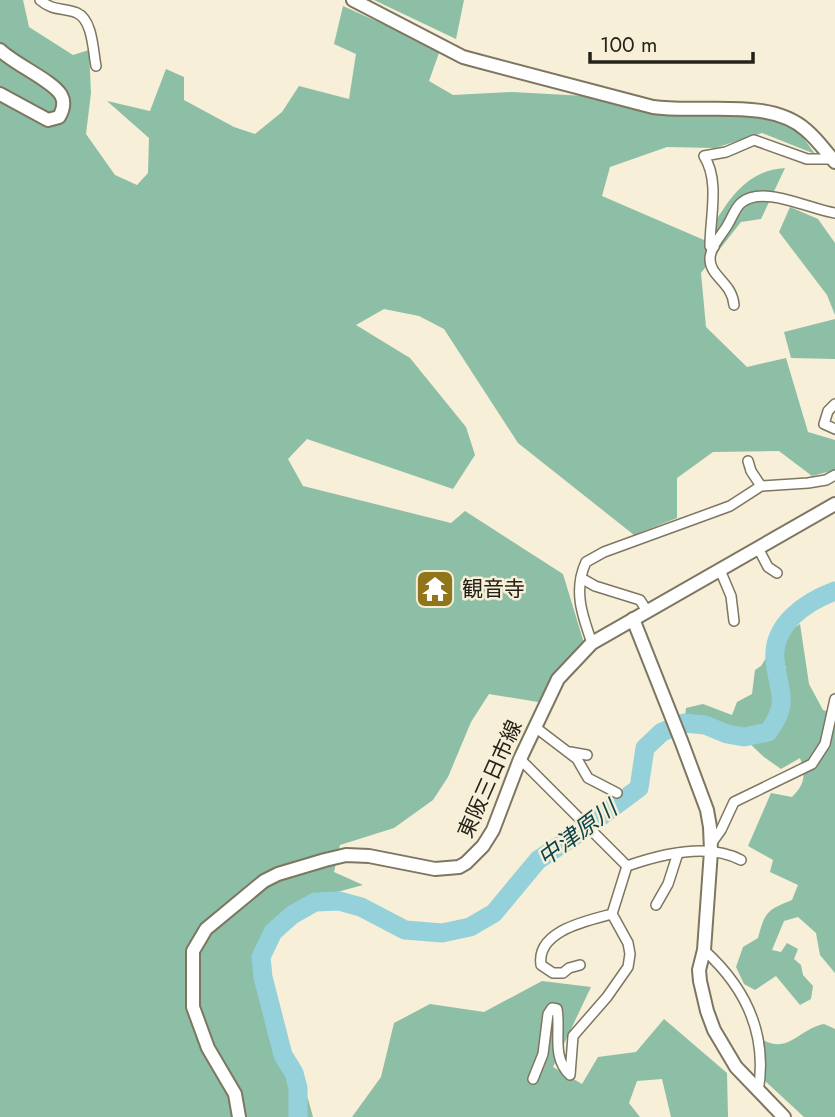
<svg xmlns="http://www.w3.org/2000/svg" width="835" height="1117" viewBox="0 0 835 1117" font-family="Jost,'Noto Sans JP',sans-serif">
<rect width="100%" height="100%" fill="#f7efd7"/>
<g fill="#8dbea6">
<path d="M0,0H23L29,27L73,55L89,50L91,93L86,134L115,175L137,185L148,173L149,138L107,101L150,111L166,69L184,77V100L234,127L255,134L282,112L299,86L349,99L356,54L334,44L343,6L440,50L429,81L453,95L512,92L586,96L653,112L773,118L800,133L815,154L762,133L715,148L667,147L610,167L602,196L704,240C725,207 741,171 785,168L761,219L741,222L701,273L706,327L747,367L786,358L808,432L835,440V470L812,476L779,451L713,452L677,478V518L634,535L518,443L444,329L419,316L384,309L356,325L410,358L466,427L475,455L453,489L307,439L288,459L303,486L451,523L465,511L563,574L584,643L538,702L489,694L471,722L448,777L433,800L394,828L340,845L334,872L363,885L293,904L264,936L255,963L270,1021L308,1099L313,1117H0Z"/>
<path d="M374,0H464L456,39Z"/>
<path d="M790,207L818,219L835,243V315L827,295L779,232Z"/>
<path d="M835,319V359L791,358L784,332Z"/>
<path d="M800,624L809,684L823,710L835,714V973L820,955L816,933L798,917L784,921L772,950L781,952L787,943L798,949L794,959L801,965L803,975L813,986L811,999L800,1005L776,976L755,990L744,984L736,967L743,947L758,938C765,912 767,910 792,900L798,885L770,872L773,860L748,846L771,793L792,797C805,784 806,775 800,758L781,769L764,757L732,727L685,718L686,708L703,704L732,715L737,702L752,694L755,670L761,666L766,658L773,675L786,668L780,650L784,634Z"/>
<path d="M542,981L591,987L553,1067L582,1084L598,1057L636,1052L664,1019L727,1073L728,1117H671L662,1079L637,1081L629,1103L640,1117H352L381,1077L394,1023L430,1004L484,1012Z"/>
<path d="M824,1024L835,1029V1117H804L764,1080L763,1040C789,1054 799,1029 824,1024Z"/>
</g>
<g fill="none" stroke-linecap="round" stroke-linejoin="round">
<path stroke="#95d1da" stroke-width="19" d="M298,1117V1088L294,1073L283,1055L263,977L261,957L273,932L292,915L315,902L339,901L361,907L405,930L442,933L470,927L494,913L538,860L580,832L639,788L645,748L662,732L684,723L705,725L727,734L744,737L768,732C791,702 778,692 775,660C772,624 806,602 835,591"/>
<g stroke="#7d7661" stroke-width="12">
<g id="street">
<path d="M40,0C54,12 63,7 77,13C93,20 93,52 96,66"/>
<path d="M714,247L710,246C710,217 720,181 704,156L726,152L754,140L807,159H833"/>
<path d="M734,305C732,282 710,277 710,259C710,247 721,236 727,226C731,220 735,208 741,203C763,184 811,210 835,213"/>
<path d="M835,404L828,411L824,424L835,429"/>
<path d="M748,461L751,471L761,486"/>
<path d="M758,548L768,567L777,573"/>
<path d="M720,570L731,596L734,621"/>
<path d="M581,578L595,586L640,600L647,611"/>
<path d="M592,643C582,615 573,590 586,562L604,552L730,506L761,486L808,483L826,480L835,475"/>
<path d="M535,727L577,759L588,778L617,793"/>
<path d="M570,752L587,755"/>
<path d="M520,759L627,866"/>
<path d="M711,844L721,830L734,802L812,764L825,744L835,699"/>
<path d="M627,866C661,854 708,842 741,860"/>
<path d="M656,905L668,884L678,853"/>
<path d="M704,950C746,988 768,1035 758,1092"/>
<path d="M580,965L569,968L563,973H553L541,965C536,931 586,921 612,914"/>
<path d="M533,1079L543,1054L548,1014L552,1008L557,1009C561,1031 551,1057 570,1075L573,1036L607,997L628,967L630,954L628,943L612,914L627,866"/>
</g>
</g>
<g stroke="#7d7661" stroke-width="16">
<g id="secondary">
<path d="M353,0L463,57L474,60L653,107C700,114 769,97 806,130C817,139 826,152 835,162"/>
<path d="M0,50C14,64 53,81 61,95C65,102 63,110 59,117L48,120L0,94"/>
<path d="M633,619L682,743L707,810L710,827L711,851L704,950L699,970L700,981L707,1011L714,1030L736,1067L784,1117"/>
<path d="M239,1117L235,1094L208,1048L193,1007V951L206,929L264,881L278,874L325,860L346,855L369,856L435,869L459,867L466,863L483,846L493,830L520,759L558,679L592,643L835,504"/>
</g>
</g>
<use href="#street" stroke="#fff" stroke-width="9"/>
<use href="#secondary" stroke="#fff" stroke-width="12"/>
</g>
<defs>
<g id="temple-square" transform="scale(2.0125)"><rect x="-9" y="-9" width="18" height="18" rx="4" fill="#91751b" stroke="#f7efd7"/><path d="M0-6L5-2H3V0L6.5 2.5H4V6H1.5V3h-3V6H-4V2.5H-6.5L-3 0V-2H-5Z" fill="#fff"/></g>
</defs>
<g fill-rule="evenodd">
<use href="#temple-square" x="435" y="589"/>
</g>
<g text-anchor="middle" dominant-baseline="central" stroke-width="5" stroke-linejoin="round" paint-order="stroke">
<g font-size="21" fill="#242219" stroke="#f7efd7" text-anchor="start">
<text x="462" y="589">観音寺</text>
</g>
<g font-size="21" fill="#242219" stroke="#f7efd7">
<text transform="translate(490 779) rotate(-66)">東阪三日市線</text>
</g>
<g font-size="23" font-style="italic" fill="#0e454c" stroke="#f7efd7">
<text transform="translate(577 833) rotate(-37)">中津原川</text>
</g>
</g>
<path d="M590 52v10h163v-10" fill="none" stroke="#242219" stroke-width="3.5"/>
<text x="600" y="52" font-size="21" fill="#242219" stroke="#f7efd7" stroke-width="5" paint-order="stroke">100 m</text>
</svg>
